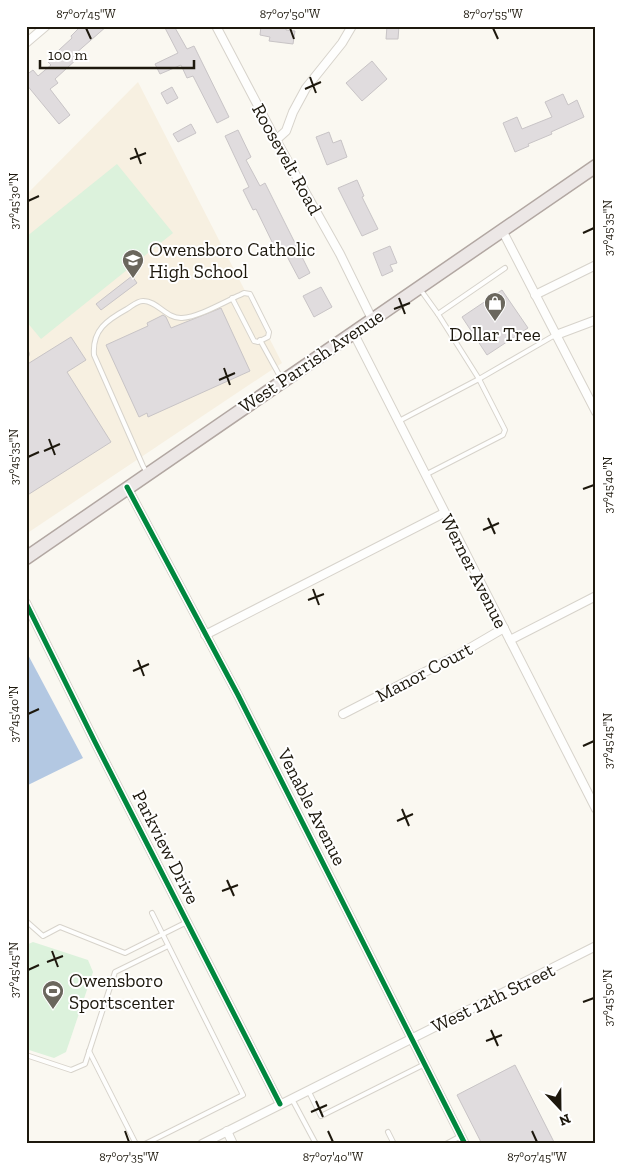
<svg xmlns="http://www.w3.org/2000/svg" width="622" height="1170" viewBox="0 0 622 1170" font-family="'Zilla Slab',serif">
<rect width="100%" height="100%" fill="#faf8f1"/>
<path fill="#f7f0e1" d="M138,82L282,363L26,534V195Z"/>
<g fill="#dcf2dc">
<path d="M117,164L173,233L41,339L26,321V237Z"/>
<path d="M33,942L88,960L93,972L66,1052L54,1058L26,1049V945Z"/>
</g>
<path fill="#b3c8e2" d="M26,651L83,758L26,786Z"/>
<g fill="#e0dcde" stroke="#c8c4c6">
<path d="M81,26H107L75,54L78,58L55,79L58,83L50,89L70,115L59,124L26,84V75L33,70L38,76L51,65L47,61L72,38L71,36Z"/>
<path d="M164,26H174L187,49L194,46L229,117L217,123L193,76L187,78L181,65L160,74L155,64L178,53Z"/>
<path d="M261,26H286V30L295,31L293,44L269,41L270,37L260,35Z"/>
<path d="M387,26H399L398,39H386Z"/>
<path d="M372,61L387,79L362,101L346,83Z"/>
<path d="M172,87L178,98L167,104L161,93Z"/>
<path d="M563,94L568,105L577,100L584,117L551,132L552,134L528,144L529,146L515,152L503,123L517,117L522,129L552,117L545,102Z"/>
<path d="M191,124L196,133L178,142L173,134Z"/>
<path d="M238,130L251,157L246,160L260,186L265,183L310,273L299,279L282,247L276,250L256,209L253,210L243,190L249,187L225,136Z"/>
<path d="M329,132L333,143L341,140L347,157L327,165L316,137Z"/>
<path d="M357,180L364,196L362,197L378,229L362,236L338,188Z"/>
<path d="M390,246L397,263L390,265L393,271L382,276L373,253Z"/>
<path d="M132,276L137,283L101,310L96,304Z"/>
<path d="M321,287L332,307L314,317L303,296Z"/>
<path d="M502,290L528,328L487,355L462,317Z"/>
<path d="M221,308L250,371L148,417L147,413L139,417L106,345L148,326L147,323L163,315L166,317L171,328Z"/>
<path d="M71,337L86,360L67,372L111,442L26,496V365Z"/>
<path d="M515,1065L555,1144H482L457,1095Z"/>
</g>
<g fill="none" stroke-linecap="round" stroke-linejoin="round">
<g stroke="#d7d3cb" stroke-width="6">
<g id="lane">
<path d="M420,289L438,314L479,379L555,335"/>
<path d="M438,314L505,268"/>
<path d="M260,340L282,380"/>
<path d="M26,354H27"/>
<path d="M399,421L479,379L505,430L503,435L425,475"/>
<path d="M146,471L143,466L94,355C92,330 107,320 127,309C132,306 138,300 144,301C157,301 167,319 182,318C199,317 224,302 240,295L244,293L250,294L269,332L268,337L258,342L254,341L232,298"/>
<path d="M26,921L43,936L60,927L125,953L187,922"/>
<path d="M89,1051L136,1144"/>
<path d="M26,1055L71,1070L85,1064L115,972L168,946"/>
<path d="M308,1090L321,1116L425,1064"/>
<path d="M292,1099L316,1144"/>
<path d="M388,1132L394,1144"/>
<path d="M145,1144L243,1095L152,913"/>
<path d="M446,1144L461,1136"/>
</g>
</g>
<g stroke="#d7d3cb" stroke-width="10">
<g id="street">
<path d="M216,26L276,140L340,254L372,319"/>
<path d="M26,43L46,26"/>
<path d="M276,140L286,131L293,112L306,88L342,43L352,26"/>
<path d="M502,230L596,412"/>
<path d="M535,295L596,265"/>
<path d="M353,332L596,809"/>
<path d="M556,335L596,320"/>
<path d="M127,487L238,695L465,1144"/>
<path d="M26,603L95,742L280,1104"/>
<path d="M205,635L444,513"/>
<path d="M510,640L596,596"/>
<path d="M343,714L458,655L504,628"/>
<path d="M227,1131L233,1144"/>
<path d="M202,1144L596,946"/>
</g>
</g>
<g stroke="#b2a7a2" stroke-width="15">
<path id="primary" d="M26,558L596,166"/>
</g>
<use href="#lane" stroke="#fefefd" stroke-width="4"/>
<use href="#street" stroke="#fefefd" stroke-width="8"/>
<use href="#primary" stroke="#ece7e6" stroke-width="12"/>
<g stroke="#fff" stroke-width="8">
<g id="cycleway">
<path d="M127,487L238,695L465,1144"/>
<path d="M26,603L95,742L280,1104"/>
</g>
</g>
<use href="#cycleway" stroke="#00873e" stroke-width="5"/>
</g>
<path fill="none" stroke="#1d180d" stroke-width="2" d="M86,28L91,39M290,28L294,39M493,28L498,39M310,77L316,93M305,89L321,82M135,148L141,164M130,159L146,153M28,201L39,196M583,233L594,228M399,298L405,314M394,309L410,303M224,368L230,385M219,380L235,373M49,439L55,455M44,451L60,444M28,457L39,452M583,489L594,485M488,518L495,534M483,530L499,523M313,589L319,605M308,600L324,594M138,660L144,676M133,671L149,664M28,714L39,709M583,746L594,741M402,809L409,826M397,821L413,814M227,880L234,896M222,891L238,885M52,951L58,967M47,962L63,956M28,970L39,965M583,1002L594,998M491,1030L498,1046M486,1041L502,1035M316,1101L323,1117M311,1112L327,1105M125,1131L129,1142M328,1131L333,1142M532,1131L537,1142"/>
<defs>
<g id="school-pin" transform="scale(1.125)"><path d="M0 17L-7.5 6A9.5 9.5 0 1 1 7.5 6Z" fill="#6a665d" stroke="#fff"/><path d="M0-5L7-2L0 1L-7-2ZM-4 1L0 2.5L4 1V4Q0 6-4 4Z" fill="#fff"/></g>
<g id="shop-pin" transform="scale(1.125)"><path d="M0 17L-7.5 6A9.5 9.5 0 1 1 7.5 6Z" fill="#6a665d" stroke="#fff"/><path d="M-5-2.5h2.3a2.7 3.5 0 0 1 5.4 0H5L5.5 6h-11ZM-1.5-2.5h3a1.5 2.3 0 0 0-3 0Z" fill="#fff"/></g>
<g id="stadium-pin" transform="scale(1.125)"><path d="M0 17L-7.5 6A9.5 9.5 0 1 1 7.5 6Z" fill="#6a665d" stroke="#fff"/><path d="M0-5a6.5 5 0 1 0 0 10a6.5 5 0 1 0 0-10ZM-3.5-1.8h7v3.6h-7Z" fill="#fff"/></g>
</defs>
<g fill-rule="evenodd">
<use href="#school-pin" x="133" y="260"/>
<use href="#shop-pin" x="495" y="303"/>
<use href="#stadium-pin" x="53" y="991"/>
</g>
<g text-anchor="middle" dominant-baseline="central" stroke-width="4" stroke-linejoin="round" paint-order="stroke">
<g font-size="19" fill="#1d180d" stroke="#fff">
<text transform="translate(287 159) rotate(61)">Roosevelt Road</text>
<text transform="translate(311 361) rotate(-34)">West Parrish Avenue</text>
<text transform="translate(474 571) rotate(63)">Werner Avenue</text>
<text transform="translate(424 672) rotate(-28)">Manor Court</text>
<text transform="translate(312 807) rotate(63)">Venable Avenue</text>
<text transform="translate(166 847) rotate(63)">Parkview Drive</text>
<text transform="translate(493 998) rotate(-26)">West 12th Street</text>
</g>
<g font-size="19" fill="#1d180d" stroke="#fff" text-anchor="start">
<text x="149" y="249">Owensboro Catholic<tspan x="149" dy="22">High School</tspan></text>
<text x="495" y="334" text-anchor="middle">Dollar Tree</text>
<text x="69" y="980">Owensboro<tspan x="69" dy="22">Sportscenter</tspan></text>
</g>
</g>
<rect width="622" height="1170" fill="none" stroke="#ffffff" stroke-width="55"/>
<g transform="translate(560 1108) rotate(158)" stroke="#ffffff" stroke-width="4" paint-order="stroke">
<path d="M0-4L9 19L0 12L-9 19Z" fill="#1d180d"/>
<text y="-8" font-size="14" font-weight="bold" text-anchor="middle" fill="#1d180d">N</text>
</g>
<path d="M40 60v8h154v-8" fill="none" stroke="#1d180d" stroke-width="2.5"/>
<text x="48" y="60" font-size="15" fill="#1d180d" stroke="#ffffff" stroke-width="4" paint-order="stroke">100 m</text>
<rect x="28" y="28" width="566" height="1114" fill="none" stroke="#1d180d" stroke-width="2"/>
<g font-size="12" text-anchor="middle" fill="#1d180d">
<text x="86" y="18">87°07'45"W</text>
<text x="290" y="18">87°07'50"W</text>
<text x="493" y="18">87°07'55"W</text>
<text transform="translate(14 201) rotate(-90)" y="4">37°45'30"N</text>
<text transform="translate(608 228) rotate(-90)" y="4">37°45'35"N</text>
<text transform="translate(14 457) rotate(-90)" y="4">37°45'35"N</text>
<text transform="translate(608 485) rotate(-90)" y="4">37°45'40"N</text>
<text transform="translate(14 714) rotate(-90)" y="4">37°45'40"N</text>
<text transform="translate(608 741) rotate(-90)" y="4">37°45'45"N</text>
<text transform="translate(14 970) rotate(-90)" y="4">37°45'45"N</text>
<text transform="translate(608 998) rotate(-90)" y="4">37°45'50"N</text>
<text x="129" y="1161">87°07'35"W</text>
<text x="333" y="1161">87°07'40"W</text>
<text x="537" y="1161">87°07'45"W</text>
</g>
</svg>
